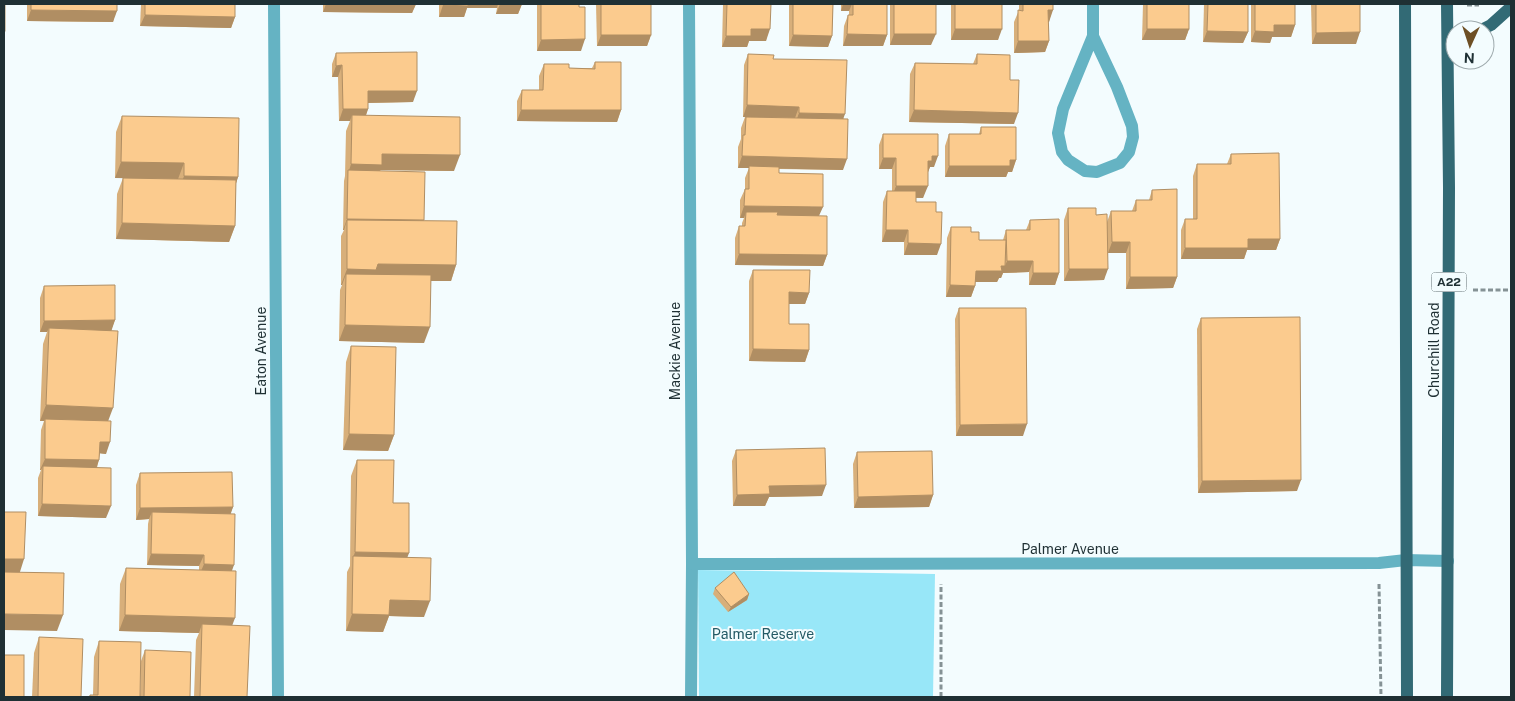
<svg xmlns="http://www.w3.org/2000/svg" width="1515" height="701" viewBox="0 0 1515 701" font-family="'Public Sans',sans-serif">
<rect width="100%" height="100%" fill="#f3fcfe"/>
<path fill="#98e7f8" d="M698,570L935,574L933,697H699Z"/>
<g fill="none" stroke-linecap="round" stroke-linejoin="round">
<g stroke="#859295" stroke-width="3" stroke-dasharray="5 2.5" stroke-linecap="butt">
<path d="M1467,5H1479"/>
<path d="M1473,290H1511"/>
<path d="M1379,584L1381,697"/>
<path d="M941,697V584"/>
</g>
<g stroke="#65b3c3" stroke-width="12">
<path d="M274,4L278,697"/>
<path d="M689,4L692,564L691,697"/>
<path d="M1093,36L1117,87L1132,126L1133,137L1129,152L1120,163L1097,172L1085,171L1068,160L1062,152L1058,133L1063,109L1093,36V4"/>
<path d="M692,564L1379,563L1406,560L1448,561"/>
</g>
<g stroke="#326a75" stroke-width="12">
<path d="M1405,4L1407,697"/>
<path d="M1447,4L1449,188L1447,697"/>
<path d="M1481,30L1491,25L1511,7"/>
</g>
</g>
<g fill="#d8af7a">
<path d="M27,4H117L113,22L27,21Z"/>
<path d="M141,4H235V17L231,28L140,26Z"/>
<path d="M323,4H416L412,13L323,12Z"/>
<path d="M439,4H522L518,14H496L497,8H467L464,17H439Z"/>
<path d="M537,4H579L581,51H537Z"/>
<path d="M596,4H651V35L647,46H597Z"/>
<path d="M723,4H771L766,41H749L747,47H722Z"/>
<path d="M789,4H833L832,36L828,47L789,46Z"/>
<path d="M841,4H887V35L883,46H843L844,26L848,15H849V11H841Z"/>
<path d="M890,4H936L931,45H890Z"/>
<path d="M951,4H1002L998,40H951Z"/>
<path d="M1019,4H1053L1049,22H1048L1049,41L1045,52L1014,53V22L1019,10Z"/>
<path d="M1143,4H1189V29L1185,40H1142Z"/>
<path d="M1204,4H1248V32L1243,43L1203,42Z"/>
<path d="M1251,4H1295V25L1291,37H1272L1270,43L1251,42Z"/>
<path d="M1311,4H1360L1356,44H1312Z"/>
<path d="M336,53L413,102L368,103V109L366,115L454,171L380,170L424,221L456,265L451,281H431L424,343L339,341L340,290L342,285H341V236L344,230H343L344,181L345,176L346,131L350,121H339L338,77H332V64Z"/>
<path d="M748,54L773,59L844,119L843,170L779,169V173L819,216L827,255L823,266L735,265V238L739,226H742V223L744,218H740V200L745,189V178L749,168H738V147L741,139V128L745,117H743L744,65Z"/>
<path d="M977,54L1010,80L1014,124L909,122L910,74L915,63L973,64Z"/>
<path d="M595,62L621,110L617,122L517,121V101L522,90H539V76L544,64L569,68H592Z"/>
<path d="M122,116L238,177L236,183L235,226L229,242L116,239L117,194L123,178H115L116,132Z"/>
<path d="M981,127L1016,160L1012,172H1008L1006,177H945V146L949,134H979Z"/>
<path d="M883,134L934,167H930L928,172L923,198H916V202L937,255H904V242H882L883,202L887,191H892V169H879V145Z"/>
<path d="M1231,154L1280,239L1276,250H1247L1244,259H1181V230L1185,219H1193V176L1197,164H1227Z"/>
<path d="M1152,190L1177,277L1173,288L1126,289V253H1108L1104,280L1064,281V220L1068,208L1096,215L1107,222L1111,211H1132L1136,200H1149Z"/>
<path d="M1030,220L1059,273L1055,285H1029V272L1003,273L1001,278H999L997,282H975V286L971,297H946L947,238L951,227L971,232L979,240H1003L1006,230H1026Z"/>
<path d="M753,270L809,293L805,304H789V324L809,350L805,362L749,361V281Z"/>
<path d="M44,286L115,320L111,330L108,421L106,454L100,453L97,468L106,518L38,516V478L41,470H40L41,430L44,421H40L43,344L47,332H40V298Z"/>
<path d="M959,308L1023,436H956L955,319Z"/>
<path d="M1201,318L1297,491L1198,493L1197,329Z"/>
<path d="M351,346L394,435L388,451L343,450L346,362Z"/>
<path d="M736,450L822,496L769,497L765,506H733L732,461Z"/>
<path d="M857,452L933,495L929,507L854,508L853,464Z"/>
<path d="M357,460L393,503L407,557L424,617L389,616L383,632L346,631L347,572L350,566L351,476Z"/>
<path d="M140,473L233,507L230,514L232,625L247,697H194L196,640L199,633L119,631L120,584L126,568L199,570V566L147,565L148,524L149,519L136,520V485Z"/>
<path d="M715,588L749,594L747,600L728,612L713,594Z"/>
<path d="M39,637L81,697H32L34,653Z"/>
<path d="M99,641L140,697H89L90,695H93L94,657Z"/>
<path d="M145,650L190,697H140L141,661Z"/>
</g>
<g fill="#b08e63">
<path d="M326,4H416L412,13L323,12Z"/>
<path d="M465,4H498L497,8H467L464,17H439L443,5Z"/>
<path d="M500,4H522L518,14H496Z"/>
<path d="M843,4H852L849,11H841Z"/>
<path d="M31,10L117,11L113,22L27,21Z"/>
<path d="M1048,10H1053L1049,22H1044Z"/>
<path d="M145,15L235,17L231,28L140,26Z"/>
<path d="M1274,25H1295L1291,37H1272L1270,43L1251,42L1255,31Z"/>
<path d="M751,29H770L766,41H749L747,47H722L726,36Z"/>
<path d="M955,29H1002L998,40H951Z"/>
<path d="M1147,29H1189L1185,40H1142Z"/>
<path d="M1207,31L1248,32L1243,43L1203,42Z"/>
<path d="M1360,32L1356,44H1312L1316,33Z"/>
<path d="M847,34L887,35L883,46H843Z"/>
<path d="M894,34H936L931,45H890Z"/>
<path d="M601,35H651L647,46H597Z"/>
<path d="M793,35L832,36L828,47L789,46Z"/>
<path d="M585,39L581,51H537L541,40Z"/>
<path d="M1018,41H1049L1045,52L1014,53Z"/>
<path d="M342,65L338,77H332L336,66Z"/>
<path d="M368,91H417L413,102L364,103Z"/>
<path d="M747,105L799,107L795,118L743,117Z"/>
<path d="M343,109H368L364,121L352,115L350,121H339Z"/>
<path d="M521,110H621L617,122L517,121Z"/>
<path d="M914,110L1018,113L1014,124L909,122Z"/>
<path d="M799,113L845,114L841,125L795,124Z"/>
<path d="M382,154L460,155L454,171L380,170L376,181L348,174L351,164Z"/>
<path d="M742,156L847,159L843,170L749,168V166V168H738Z"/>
<path d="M932,156H938L934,167H930L928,172H924L928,161Z"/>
<path d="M883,158H896L892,169H879Z"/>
<path d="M1010,160H1016L1012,172H1008L1006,177H945L949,166Z"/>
<path d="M121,162L184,163L178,179L115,178Z"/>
<path d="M184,176L238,177L233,193H178Z"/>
<path d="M896,186H928L923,198L892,197Z"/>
<path d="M744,206L823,207L818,218H746V212L744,218H740Z"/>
<path d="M347,219L424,220H347L344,230H343Z"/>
<path d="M122,223L235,226L229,242L116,239Z"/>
<path d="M886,230H908L904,242H882Z"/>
<path d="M1248,239H1280L1276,250H1247L1244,259H1181L1185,248Z"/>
<path d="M1112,242H1130L1126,253H1108Z"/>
<path d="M908,243L941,244L937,255H904Z"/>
<path d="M739,254L827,255L823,266L735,265Z"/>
<path d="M1007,261H1033L1029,272L1003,273L1001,278H999L997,282H972L976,271L1001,266H1005Z"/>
<path d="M378,264L456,265L451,281H372L346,274L342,285H341L347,269Z"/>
<path d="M1069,269H1108L1104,280L1064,281Z"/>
<path d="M1033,273H1059L1055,285H1029Z"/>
<path d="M1130,277H1177L1173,288L1126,289Z"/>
<path d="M950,285L975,286L971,297H946Z"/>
<path d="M789,292L809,293L805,304H785Z"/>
<path d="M115,320L111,332L49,328L47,332H40L44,321Z"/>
<path d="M345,325L430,327L424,343L339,341Z"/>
<path d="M753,349L809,350L805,362L749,361Z"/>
<path d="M46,405L113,408L107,424L45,419L44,421H40Z"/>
<path d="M1027,424L1023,436H956L960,425Z"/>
<path d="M349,434L394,435L388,451L343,450Z"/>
<path d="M100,442H110L106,454L96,453Z"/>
<path d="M45,459L99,460L95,472L43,466L41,470H40Z"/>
<path d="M1301,480L1297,491L1198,493L1202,481Z"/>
<path d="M826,485L822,496L769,497L765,506H733L737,495L769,486Z"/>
<path d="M933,495L929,507L854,508L858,497Z"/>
<path d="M42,504L111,506L106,518L38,516Z"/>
<path d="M233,507L229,519L152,512L149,519L136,520L140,508Z"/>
<path d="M355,552L409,553L403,569L353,558Z"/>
<path d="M151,554L204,555L199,566L147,565Z"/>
<path d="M4,559H24L19,575H4Z"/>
<path d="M204,564L234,565L230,576H199Z"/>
<path d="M749,594L747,600L728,612L731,607Z"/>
<path d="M390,600L430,601L424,617L389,616L383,632L346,631L352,614Z"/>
<path d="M4,614L63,615L57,631L4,630Z"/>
<path d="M125,615L235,618L229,634L202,624L199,633L119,631Z"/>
</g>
<g fill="#fbcb8e" stroke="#b08e63">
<rect x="4" y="4" width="1" height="27"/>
<path d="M31,4H117V11L31,10Z"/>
<path d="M145,4H235V17L145,15Z"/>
<path d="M443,4H468V6L443,5Z"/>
<path d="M541,4H579V7H585V39L541,40Z"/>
<rect x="601" y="4" width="50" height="31"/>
<path d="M727,4H771L770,29H751V36H726Z"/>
<path d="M793,4H833L832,36L793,35Z"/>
<path d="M853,4H887V35L847,34L848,15H853Z"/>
<rect x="894" y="4" width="42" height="30"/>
<rect x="955" y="4" width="47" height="25"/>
<path d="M1023,4H1053V10H1048L1049,41H1018V10L1023,11Z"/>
<rect x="1147" y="4" width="42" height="25"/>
<path d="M1208,4H1248V32L1207,31Z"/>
<path d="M1255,4H1295V25H1274V32L1255,31Z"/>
<path d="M1316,4H1360V32L1316,33Z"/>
<path d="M417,52V91H368V109H343L342,65L336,66V53Z"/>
<path d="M748,54L774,55L773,59L847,60L845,114L799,113V107L747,105Z"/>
<path d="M977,54L1010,55V80H1019L1018,113L914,110L915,63L977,64Z"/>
<path d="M595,62H621V110H521L522,90H543L544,64H569V68L595,69Z"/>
<path d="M352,115L460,117V155L382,154V165L351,164Z"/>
<path d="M122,116L239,118L238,177L184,176V163L121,162Z"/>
<path d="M746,117L848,119L847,159L742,156L743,135H745Z"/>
<path d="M981,127H1016V160H1010V166H949V134H981Z"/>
<path d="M883,134H938V156H932V161H928V186H896V158H883Z"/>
<path d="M1279,153L1280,239H1248V248H1185V219H1197V164H1231V154Z"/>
<path d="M749,166L779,167V173L823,174V207L744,206L745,189H749Z"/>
<path d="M348,170L425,172L424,220L347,219Z"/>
<path d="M123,178L236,180L235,226L122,223Z"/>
<path d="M1177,189V277H1130V242H1112L1111,211H1136V200H1152V190Z"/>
<path d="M887,191H916V202H936V212H942L941,244L908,243V230H886Z"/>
<path d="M1068,208H1096V215L1107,214L1108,269H1069Z"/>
<path d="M746,212H778L777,215L827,216V255L739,254V226H745Z"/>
<path d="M1059,219V273H1033V261H1007L1006,230H1030V220Z"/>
<path d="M347,220L457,221L456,265L378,264L376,270L347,269Z"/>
<path d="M951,227H971V232H979V240H1006L1005,266H1001L1002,271H976L975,286L950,285Z"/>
<path d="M753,270H810L809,293L789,292V324H809V350L753,349Z"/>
<path d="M346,274L431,275L430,327L345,325Z"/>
<path d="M115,285V320L44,321V286Z"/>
<path d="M959,308H1026L1027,424L960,425Z"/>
<path d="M1300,317L1301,480L1202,481L1201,318Z"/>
<path d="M49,328L118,331L113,408L46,405Z"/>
<path d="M351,346L396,347L394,435L349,434Z"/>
<path d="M45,419L111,421L110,442H100L99,460L45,459Z"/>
<path d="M825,448L826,485L769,486L770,494L737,495L736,450Z"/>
<path d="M932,451L933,495L858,497L857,452Z"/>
<path d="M357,460H394L393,503H409V553L355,552Z"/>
<path d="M43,466L111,468V506L42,504Z"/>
<path d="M232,472L233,507L140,508V473Z"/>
<path d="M4,512H26L24,559H4Z"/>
<path d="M152,512L235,514L234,565L204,564V555L151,554Z"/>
<path d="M353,556L431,558L430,601L390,600L389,615L352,614Z"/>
<path d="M126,568L236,571L235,618L125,615Z"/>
<path d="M4,572L64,573L63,615L4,614Z"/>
<path d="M734,572L749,594L731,607L715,588Z"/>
<path d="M202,624L250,626L247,697H200Z"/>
<path d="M39,637L83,639L81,697H38Z"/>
<path d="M99,641L141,642L140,697H90V695H98Z"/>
<path d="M145,650L191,652L190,697H144Z"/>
<rect x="4" y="655" width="20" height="42"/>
</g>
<g text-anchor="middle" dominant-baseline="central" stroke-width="4" stroke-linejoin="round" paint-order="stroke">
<rect fill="#f3fcfe" stroke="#5f6d71" stroke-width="1" x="1431.5" y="272.5" width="35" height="19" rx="4"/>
<g font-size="12" font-weight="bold" fill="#1f3034">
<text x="1449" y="282">A22</text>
</g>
<g font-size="14" fill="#1f3034" stroke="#f3fcfe">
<text transform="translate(1434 350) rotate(-90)">Churchill Road</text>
<text transform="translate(261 351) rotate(-90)">Eaton Avenue</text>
<text transform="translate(675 351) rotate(-90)">Mackie Avenue</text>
<text x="1070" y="549">Palmer Avenue</text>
</g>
<g font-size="14" fill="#245a65" stroke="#f3fcfe">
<text x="763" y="634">Palmer Reserve</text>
</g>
</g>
<rect width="1515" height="701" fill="none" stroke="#1f3034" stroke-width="10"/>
<g transform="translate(1470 45) rotate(183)"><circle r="24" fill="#f3fcfe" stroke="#9eaaad"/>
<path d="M0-4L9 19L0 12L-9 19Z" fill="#6e4f25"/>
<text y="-8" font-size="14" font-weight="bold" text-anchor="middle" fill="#1f3034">N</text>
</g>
</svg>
